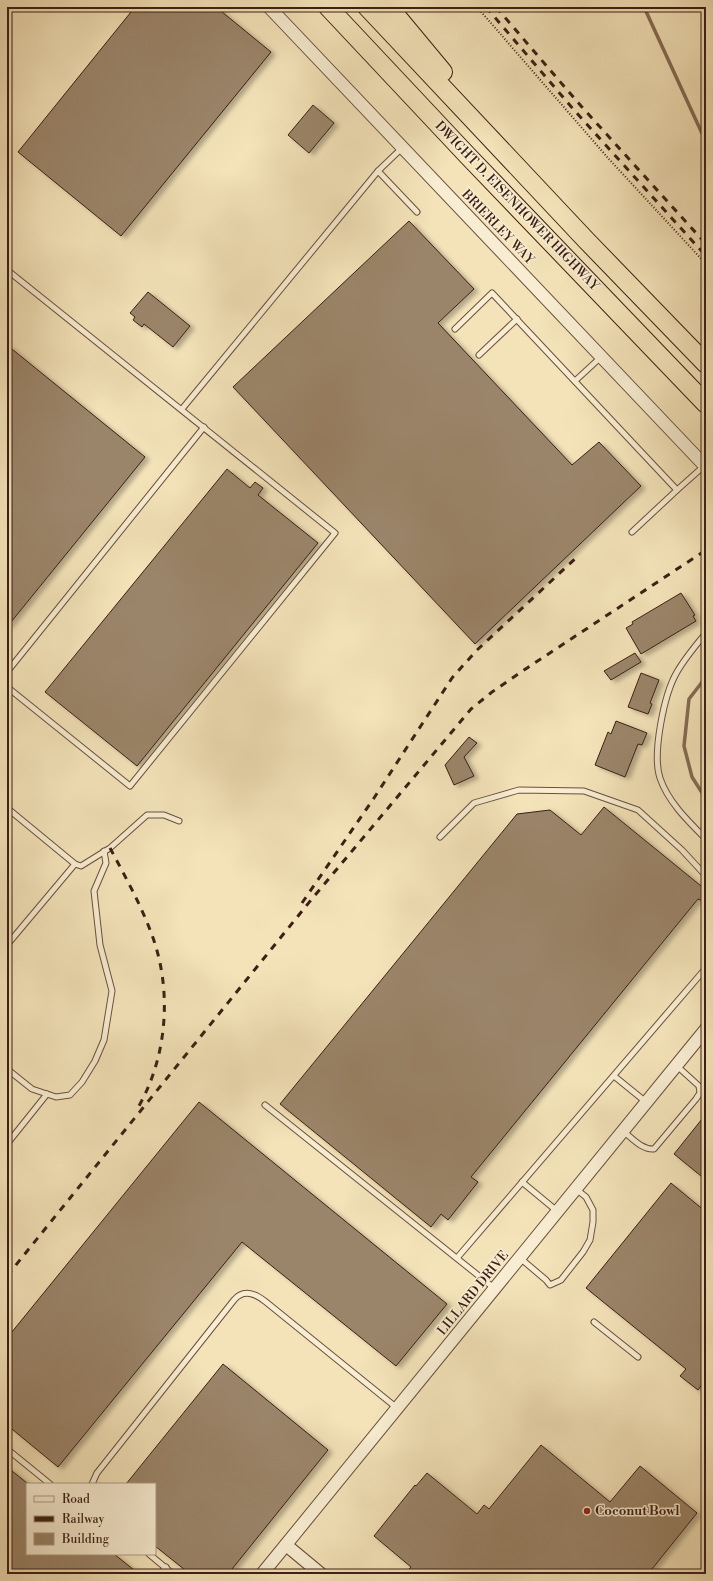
<svg xmlns="http://www.w3.org/2000/svg" width="713" height="1581" viewBox="0 0 713 1581" font-family="'Libre Bodoni',serif">
<defs>
<filter id="shadow"><feDropShadow dx="4.5" dy="2.5" stdDeviation="2" flood-color="#0004"/></filter>
</defs>
<rect width="100%" height="100%" fill="#f4e3b9"/>
<filter id="stains"><feTurbulence type="fractalNoise" baseFrequency=".005" numOctaves="4"/><feColorMatrix values="0 0 0 0 .2 0 0 0 0 .09 0 0 0 0 .02 0 0 0 .5 -.17"/></filter>
<radialGradient id="worn" r=".72"><stop offset=".6" stop-color="#630" stop-opacity="0"/><stop offset="1" stop-color="#630" stop-opacity=".3"/></radialGradient>
<g fill="none" stroke-linecap="round" stroke-linejoin="round">
<g stroke="#846c55" stroke-width="3.5">
<path d="M644,7L706,142"/>
<path d="M706,677L689,699L684,746L692,777L706,799"/>
</g>
</g>
<g fill="#9b856a" stroke="#3b1f14" filter="url(#shadow)">
<path d="M135,7H216L271,52L121,236L18,152Z"/>
<path d="M313,105L334,123L309,153L288,135Z"/>
<path d="M409,221L474,289L438,323L572,465L599,442L641,486L475,644L233,387Z"/>
<path d="M148,292L190,326L173,347L144,324L142,327L133,320L135,317L130,313Z"/>
<path d="M7,345L145,457L7,627Z"/>
<path d="M227,469L250,488L255,482L263,488L258,495L318,543L137,766L45,692Z"/>
<path d="M681,593L695,615L693,616L696,621L641,654L626,628L633,624L632,622Z"/>
<path d="M635,653L641,662L611,680L604,671Z"/>
<path d="M641,673L659,680L650,703L652,704L648,714L628,707Z"/>
<path d="M616,721L647,733L642,745L638,744L625,777L595,765L608,732L611,734Z"/>
<path d="M469,737L477,743L464,757L474,776L454,785L445,765Z"/>
<path d="M604,807L706,890V902L698,899L471,1177L478,1182L448,1220L441,1214L431,1227L280,1104L517,814L550,810L581,835Z"/>
<path d="M199,1102L447,1304L396,1366L242,1242L58,1467L7,1425V1338Z"/>
<path d="M706,1114V1177L703,1174L701,1176L674,1154Z"/>
<path d="M671,1183L706,1212V1379L698,1390L680,1376L686,1369L586,1288Z"/>
<path d="M223,1364L328,1450L228,1574H190L155,1546V1484H126Z"/>
<path d="M541,1445L610,1502L640,1466L697,1513L648,1574H415L409,1569L411,1567L374,1536L415,1485L416,1486L427,1473L477,1514L484,1505L489,1509Z"/>
<path d="M7,1467L27,1483V1554H114L139,1574H7Z"/>
</g>
<g fill="none" stroke-linecap="round" stroke-linejoin="round">
<g stroke="#69503d" stroke-width="7">
<g id="service">
<path d="M378,171L417,212"/>
<path d="M7,270L335,533L130,786L7,687"/>
<path d="M455,329L492,293L677,490L704,466"/>
<path d="M479,355L517,319"/>
<path d="M575,381L601,357"/>
<path d="M182,409L378,171L402,148"/>
<path d="M632,532L677,490"/>
<path d="M706,633C696,645 685,658 677,672C664,694 652,754 660,778C668,802 689,822 706,839"/>
<path d="M7,672L204,427"/>
<path d="M7,808L75,864L7,945"/>
<path d="M440,837L474,803L519,790L584,791L638,810L682,850L706,876"/>
<path d="M75,864L81,866L110,848L147,815H164L179,821"/>
<path d="M7,1069L32,1089L56,1097L70,1095L82,1082L95,1061L104,1040L112,991L100,945L94,891L106,863L104,851"/>
<path d="M614,1076L646,1102"/>
<path d="M265,1105L494,1288"/>
<path d="M623,1131C632,1138 642,1150 654,1149L696,1099L700,1093L699,1086L677,1066"/>
<path d="M7,1144L47,1094"/>
<path d="M522,1182L557,1211"/>
<path d="M457,1258L706,968"/>
<path d="M520,1258L546,1280L550,1285L561,1280L583,1252L590,1240L593,1222V1210L586,1197L576,1189"/>
<path d="M594,1322L638,1357"/>
<path d="M7,1449L50,1484"/>
<path d="M92,1484L97,1473L234,1300C244,1288 256,1294 266,1302L397,1408"/>
<path d="M149,1554L173,1574"/>
<path d="M160,1574L166,1567"/>
</g>
</g>
<g stroke="#69503d" stroke-width="14">
<g id="tertiary">
<path d="M269,7L706,467"/>
<path d="M286,1545L321,1574"/>
<path d="M262,1574L706,1029"/>
</g>
</g>
<g stroke="#3b1f14" stroke-width="20">
<g id="motorway">
<path d="M328,7L467,155L706,404"/>
<path d="M367,7L586,240L706,364"/>
<path d="M389,7L443,72"/>
</g>
</g>
<path stroke="#3b1f14" stroke-width="2" stroke-dasharray="1 2" stroke-linecap="butt" d="M477,7L608,158L706,264"/>
<use href="#service" stroke="#f8edd2" stroke-width="5"/>
<use href="#tertiary" stroke="#f8edd2" stroke-width="12"/>
<use href="#motorway" stroke="#f4e3b9" stroke-width="18"/>
<g stroke="#3b1f14" stroke-width="3" stroke-dasharray="7 7" stroke-linecap="butt">
<path d="M486,7L574,110L706,256"/>
<path d="M496,7L581,106L706,244"/>
<path d="M110,848C125,876 141,905 152,935C173,992 167,1060 136,1111"/>
<path d="M302,903L374,798L452,678L476,651L577,557"/>
<path d="M7,1276L311,900L471,709L492,692L524,670L706,550"/>
</g>
</g>
<circle fill="#8f2418" stroke="#f8edd2" stroke-width="1.5" cx="587" cy="1511" r="4"/>
<g text-anchor="middle" dominant-baseline="central" stroke-width="3" stroke-linejoin="round" paint-order="stroke">
<g font-size="13" fill="#3b1f14" stroke="#f8edd2">
<text transform="translate(517 206) rotate(46)">DWIGHT D. EISENHOWER HIGHWAY</text>
<text transform="translate(498 227) rotate(46)">BRIERLEY WAY</text>
<text transform="translate(473 1293) rotate(-51)">LILLARD DRIVE</text>
</g>
<g font-size="13" font-weight="bold" fill="#3b1f14" stroke="#f8edd2" text-anchor="start">
<text x="595" y="1511">Coconut Bowl</text>
</g>
</g>
<rect width="713" height="1581" fill="none" stroke="#f4e3b9" stroke-width="24"/>
<rect x="8" y="8" width="697" height="1565" fill="none" stroke="#3b1f14" stroke-width="2"/>
<rect x="12" y="12" width="689" height="1557" fill="none" stroke="#3b1f14"/>
<rect x="26" y="1483" width="130" height="72" fill="#f8edd2" stroke="#ac9b86"/>
<rect x="34" y="1496" width="20" height="6" fill="#f8edd2" stroke="#ac9b86"/>
<text x="62" y="1503" font-size="12" fill="#3b1f14">Road</text>
<rect x="34" y="1516" width="20" height="6" fill="#3b1f14" stroke="#ac9b86"/>
<text x="62" y="1523" font-size="12" fill="#3b1f14">Railway</text>
<rect x="34" y="1533" width="20" height="12" fill="#9b856a" stroke="#ac9b86"/>
<text x="62" y="1543" font-size="12" fill="#3b1f14">Building</text>
<rect width="100%" height="100%" filter="url(#stains)"/>
<rect width="100%" height="100%" fill="url(#worn)"/>
</svg>
